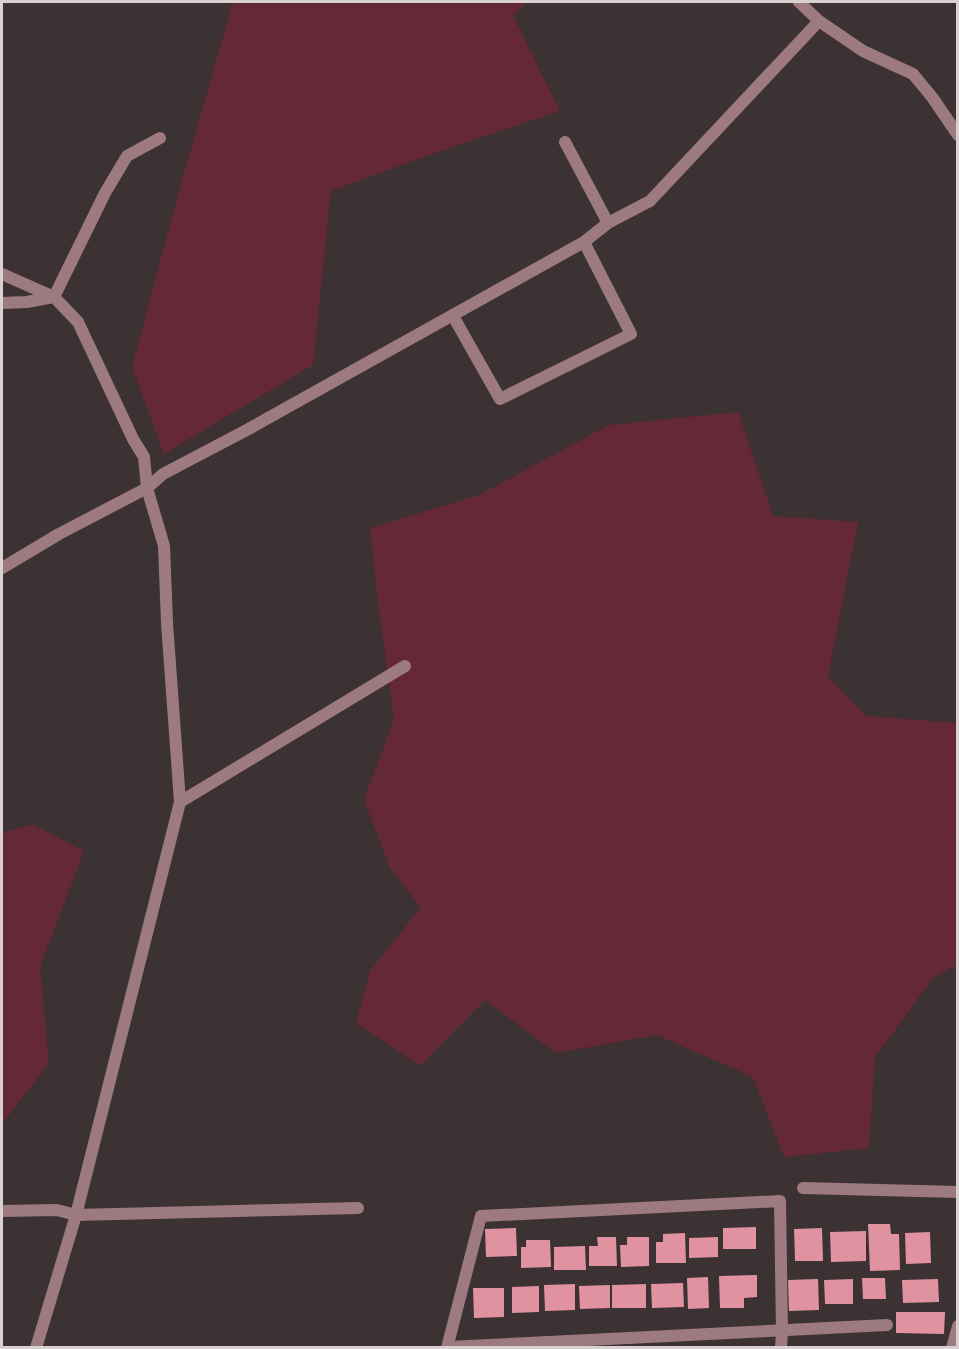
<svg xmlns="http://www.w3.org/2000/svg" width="959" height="1349" viewBox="0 0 959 1349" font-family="'Exo 2',sans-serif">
<rect width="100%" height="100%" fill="#3c3133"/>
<g fill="#652837">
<path d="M233,2H528L513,15L560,111L432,154L331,191L313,365L164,454L132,367L177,198Z"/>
<path d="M738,412L773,516L858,522L828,677L866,716L957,723L958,832L955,834L958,847L957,965L934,977L875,1057L869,1148L784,1157L753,1077L657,1035L556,1053L485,1000L420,1066L356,1023L370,971L421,907L390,868L364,800L394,719L378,603L370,528L479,495L609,425Z"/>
<path d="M32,824L84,851L40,967L49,1063L2,1124V833Z"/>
</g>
<g fill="#e092a1">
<path d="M868,1224H890L891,1234H899L900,1270L870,1271Z"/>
<path d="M756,1227V1249H723V1228Z"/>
<path d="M516,1228L517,1256L486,1257L485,1229Z"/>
<path d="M822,1228L823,1261H795L794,1229Z"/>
<path d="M866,1231V1261L831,1262L830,1232Z"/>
<path d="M930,1232L931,1263L906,1264L905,1233Z"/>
<path d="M685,1233L686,1263H656V1242H663V1234Z"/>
<path d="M597,1237H616L617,1266H589V1246H598Z"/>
<path d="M627,1237H649V1266L621,1267L620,1245H627Z"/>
<path d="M718,1237V1257L689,1258V1238Z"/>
<path d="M526,1240H550L551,1267L521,1268V1247H526Z"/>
<path d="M585,1246L586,1270H554V1247Z"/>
<path d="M757,1275V1297L744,1298V1308H720L719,1276Z"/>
<path d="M708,1277L709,1308L688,1309L687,1278Z"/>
<path d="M862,1278H885L886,1299H863Z"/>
<path d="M818,1279L819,1310L789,1311L788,1280Z"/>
<path d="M853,1279V1304H825L824,1280Z"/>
<path d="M938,1279L939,1302L903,1303L902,1280Z"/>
<path d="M683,1283L684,1307L652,1308L651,1284Z"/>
<path d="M575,1284V1310L545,1311L544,1285Z"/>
<path d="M646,1284V1308H612V1285Z"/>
<path d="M610,1285V1308L580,1309L579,1286Z"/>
<path d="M539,1286V1312L512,1313V1287Z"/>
<path d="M473,1288H504V1317L474,1318Z"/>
<path d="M896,1312H945L944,1334L896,1333Z"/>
</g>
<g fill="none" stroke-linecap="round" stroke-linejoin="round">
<g stroke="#9d7a80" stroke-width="12">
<path d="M799,2L819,21L863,51L913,74L932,97L958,135"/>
<path d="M565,142L608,223"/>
<path d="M2,274L54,297L78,322L133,439L144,457L147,488L164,546L167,623L180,802L76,1215L36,1348"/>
<path d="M54,297L105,193L127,156L160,138"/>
<path d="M2,303L27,302L53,297"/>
<path d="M453,316L500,399L631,334L584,242"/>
<path d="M2,568L59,534L147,488L163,474L243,432L584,242L608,223L650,201L819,21"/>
<path d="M180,802L405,666"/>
<path d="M803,1188L958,1192"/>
<path d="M2,1211L57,1210L76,1215L358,1208"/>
<path d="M448,1347L887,1325"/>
<path d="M447,1348L481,1216L780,1201L782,1331L781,1348"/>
<path d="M952,1348L958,1326"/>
</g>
</g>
<rect width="959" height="1349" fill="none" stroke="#d8d0d1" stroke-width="6"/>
</svg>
